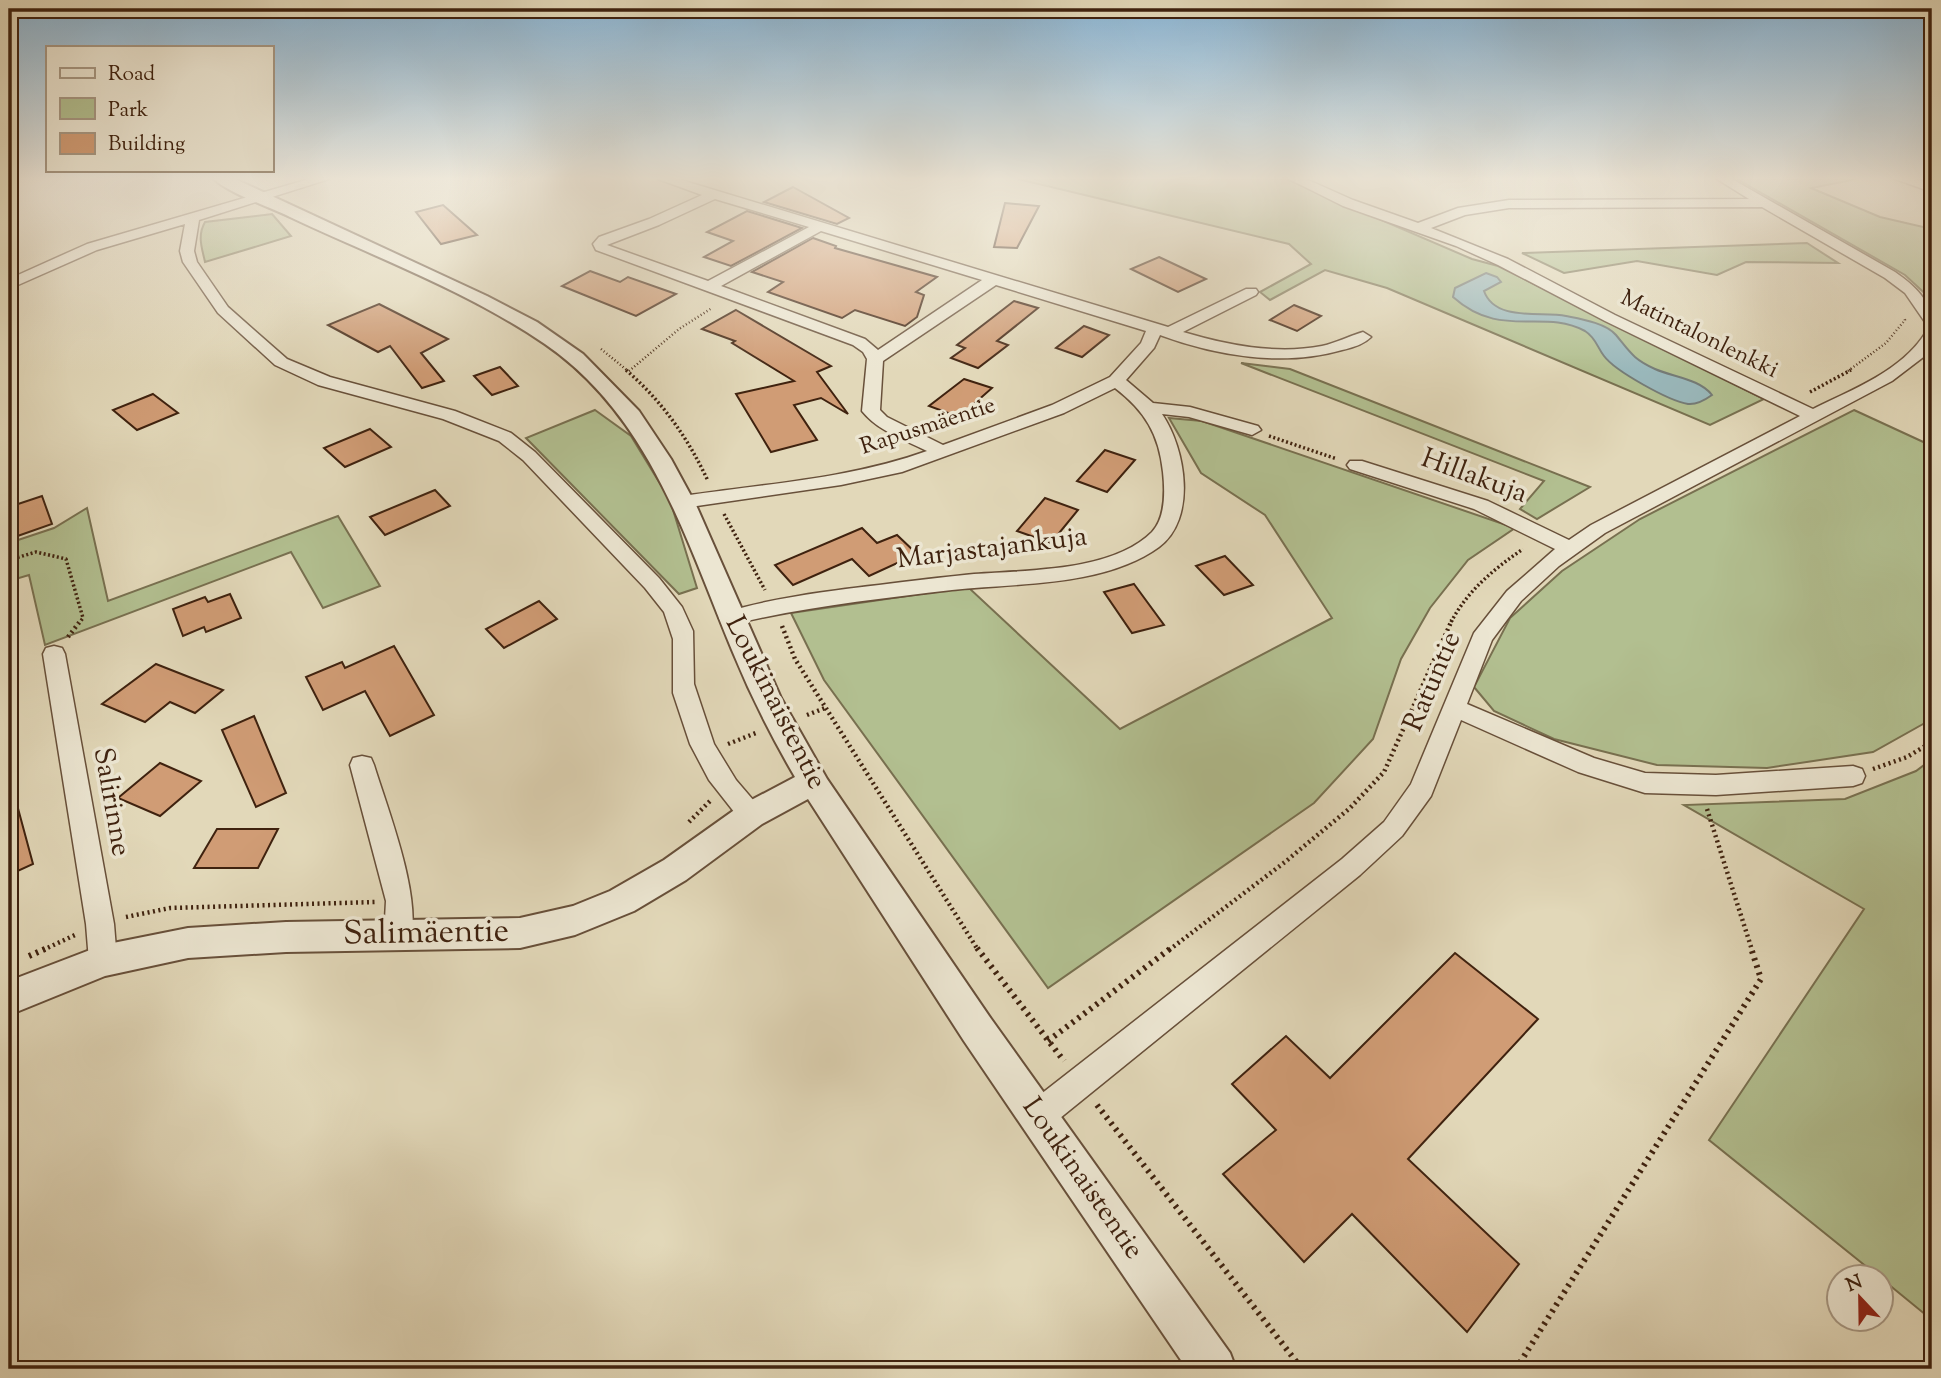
<svg xmlns="http://www.w3.org/2000/svg" width="1941" height="1378" viewBox="0 0 1941 1378" font-family="'Sorts Mill Goudy',serif">
<rect width="100%" height="100%" fill="#e2d8b9"/>
<filter id="stains"><feTurbulence type="fractalNoise" baseFrequency=".00286" numOctaves="4"/><feColorMatrix values="0 0 0 0 .2 0 0 0 0 .09 0 0 0 0 .02 0 0 0 .5 -.17"/></filter>
<radialGradient id="worn" r=".72"><stop offset=".6" stop-color="#630" stop-opacity="0"/><stop offset="1" stop-color="#630" stop-opacity=".3"/></radialGradient>
<g fill="#b2bf90" stroke="#787050" stroke-width="2">
<path d="M1018,179H1286L1472,259L1498,266L1764,399L1710,425L1387,288L1325,270L1270,300L1260,292L1311,264L1289,244Z"/>
<path d="M1737,179H1857L1811,188L1880,217L1932,229V300L1905,275Z"/>
<path d="M272,214L291,236L205,262C202,248 197,236 205,222Z"/>
<path d="M1807,243L1838,263L1746,262L1717,275L1637,261L1564,273L1522,253Z"/>
<path d="M1241,363L1290,369L1590,487L1537,519L1520,509L1544,481Z"/>
<path d="M595,410L631,436L670,500L697,588L679,594L526,438Z"/>
<path d="M1854,410L1932,446V719L1873,752L1767,768L1657,765L1554,739L1494,711L1474,687L1510,618L1562,571L1640,519Z"/>
<path d="M1169,418L1202,421L1515,528L1468,560L1430,608L1401,659L1373,739L1314,803L1048,988L824,680L791,613L968,587L1120,729L1332,618L1265,515L1201,473Z"/>
<path d="M87,508L108,601L338,516L380,586L323,608L291,552L45,645L29,575L9,581V543L54,528Z"/>
<path d="M1932,759V1320L1882,1279V1276H1878L1709,1140L1864,909L1684,805L1845,799L1916,771Z"/>
</g>
<path fill="#99b7ba" stroke="#757b76" stroke-width="2" d="M1486,273L1497,277L1501,282L1484,291C1495,322 1541,311 1566,316C1581,319 1606,323 1616,335C1630,352 1633,359 1655,369C1673,377 1700,379 1712,395C1705,400 1697,405 1688,404C1669,401 1615,371 1604,356C1597,347 1596,338 1585,331C1542,308 1501,340 1453,297L1455,288Z"/>
<g fill="#d09c75" stroke="#3f220f" stroke-width="2">
<path d="M793,187L849,218L837,224L764,202Z"/>
<path d="M1005,203L1039,206L1017,248L994,247Z"/>
<path d="M443,205L477,235L441,244L416,212Z"/>
<path d="M747,211L802,228L731,266L704,257L733,241L707,232Z"/>
<path d="M813,238L836,246L835,248L937,277L916,292L924,295L917,317L905,326L855,310L842,318L768,292L783,282L752,272Z"/>
<path d="M1159,257L1206,279L1178,292L1131,269Z"/>
<path d="M590,271L620,282L628,277L676,294L636,316L562,286Z"/>
<path d="M1014,301L1038,308L997,341L1008,345L978,368L951,358L965,348L957,345Z"/>
<path d="M379,304L448,339L421,353L444,381L422,388L390,346L378,352L328,325Z"/>
<path d="M1294,305L1321,316L1297,331L1270,320Z"/>
<path d="M736,310L831,366L817,372L848,414L821,398L794,405L817,440L771,452L736,394L794,381L732,343L735,341L702,329Z"/>
<path d="M1084,326L1109,335L1082,357L1056,348Z"/>
<path d="M500,367L518,386L492,395L474,376Z"/>
<path d="M964,379L992,388L959,417L929,406Z"/>
<path d="M153,394L178,413L137,430L113,410Z"/>
<path d="M370,429L391,447L345,467L324,448Z"/>
<path d="M1105,450L1135,460L1107,492L1077,481Z"/>
<path d="M435,490L450,506L385,535L370,517Z"/>
<path d="M42,496L52,524L9,539V507Z"/>
<path d="M1045,498L1078,510L1051,543L1017,531Z"/>
<path d="M862,528L877,543L897,535L917,554L869,576L852,559L793,585L775,565Z"/>
<path d="M1225,556L1253,585L1224,595L1196,566Z"/>
<path d="M1134,584L1164,625L1132,633L1104,592Z"/>
<path d="M230,594L241,618L206,632L204,627L183,636L173,609L205,597L208,602Z"/>
<path d="M539,601L557,619L504,648L486,629Z"/>
<path d="M394,646L434,715L390,736L365,691L323,710L306,677L342,662L345,668Z"/>
<path d="M156,664L189,677L223,690L195,713L170,702L145,722L102,704Z"/>
<path d="M254,716L286,793L256,807L222,730Z"/>
<path d="M160,763L201,781L160,816L118,798Z"/>
<path d="M16,801L33,864L9,875V802Z"/>
<path d="M217,829H278L258,868H194Z"/>
<path d="M1455,953L1538,1019L1408,1159L1519,1264L1467,1332L1352,1214L1304,1262L1223,1174L1276,1130L1232,1084L1286,1036L1330,1078Z"/>
</g>
<g fill="none" stroke-linecap="round" stroke-linejoin="round">
<g stroke="#68503a" stroke-width="3">
<g id="minor">
<path d="M309,179H329L199,220L194,251L197,262L228,307L287,359L330,377L455,411L511,433L535,452L659,578L682,607L693,631L694,684L714,744L736,780L760,808L764,815L760,822L751,825L742,822L709,780L690,744L673,693V639L664,612L645,588L523,460L499,441L443,419L318,385L275,365L218,313L183,262L180,251L185,224L97,250L9,289V279L87,244Z"/>
<path d="M658,179H678L1168,327L1246,289H1256L1258,292L1256,295L1183,332C1227,345 1276,355 1322,346C1336,343 1349,336 1363,332L1371,337C1364,344 1352,348 1342,350C1283,367 1217,356 1160,335L1154,348L1126,380L1153,403L1190,407L1258,426L1261,430L1252,435L1189,417L1162,414C1186,449 1197,519 1159,547C1104,587 1016,583 952,590C877,599 803,607 730,625L722,623L719,618L722,613C773,598 826,591 879,585C911,581 942,577 974,574C1026,570 1112,572 1152,532C1166,517 1165,491 1163,472C1159,434 1145,411 1115,388L1064,413L902,472L841,485L683,508L676,506L674,502L676,498L683,496C764,484 849,479 927,451C905,440 878,431 862,411L867,359L863,352L853,345L596,250L593,244L599,237L649,219L702,195ZM715,199L809,227L708,281L607,245L659,225ZM821,231L982,280L878,350L865,339L721,286ZM996,285L1146,331L1141,343L1110,377L1052,405L943,445L887,417L880,410L883,361Z"/>
<path d="M1289,179H1306L1353,200L1418,223L1458,208L1509,200L1749,199L1717,179H1732L1895,272C1915,286 1932,301 1932,327L1927,325L1905,293L1885,278L1762,207L1509,208L1465,215L1431,228L1508,259L1615,315L1813,409C1853,389 1902,371 1926,332L1932,330L1930,352L1892,381L1605,533L1559,566L1521,601L1492,640L1467,704L1594,758L1645,773L1716,775L1853,766L1862,769L1865,776L1862,783L1853,786L1716,795L1645,793L1578,772L1461,720L1431,796L1402,836L1360,875L1049,1127L1038,1132L1027,1127L1022,1116L1027,1105L1342,859L1384,822L1411,784L1474,633L1507,591L1555,549L1474,509L1350,469L1347,465L1350,461H1362L1488,501L1569,540L1591,525L1800,416L1605,321L1498,265L1456,246L1343,206Z"/>
<path d="M1895,179H1915L1932,184V192Z"/>
<path d="M54,646L62,648L65,654L114,924L117,961L113,970L103,974L93,970L89,961L86,924L43,654L46,648Z"/>
<path d="M362,756L371,758L374,765C387,808 426,906 408,946L398,949L388,946L384,937L386,901L350,765L353,758Z"/>
</g>
</g>
<g stroke="#68503a" stroke-width="4">
<path id="tertiary" d="M214,179H235L487,296L537,322L583,354L639,411L671,459L696,505L781,698L827,779L989,1016L1230,1353L1236,1369H1187L964,1041L808,799L762,824L686,880L634,911L575,935L520,948L286,952L188,958L105,976L9,1015V981L103,945L188,928L286,922L520,918L573,906L610,891L664,860L740,806L795,777C771,736 750,694 732,650C686,539 649,415 545,344C467,291 375,257 290,217C272,208 226,192 214,179Z"/>
</g>
<g stroke="#3f220f" stroke-width="2.5" stroke-dasharray="1 2.5" stroke-linecap="butt">
<path d="M601,349L628,371"/>
<path d="M629,371L679,329L712,308"/>
<path d="M1848,371L1886,343L1905,320L1904,317"/>
</g>
<g stroke="#3f220f" stroke-width="3.5" stroke-dasharray="2 2.5" stroke-linecap="butt">
<path d="M626,370C662,401 688,438 708,481"/>
<path d="M1810,392L1851,370"/>
<path d="M1269,436L1337,459"/>
<path d="M724,514L765,590"/>
<path d="M9,560L36,552L66,559L83,618L80,622"/>
<path d="M1451,622C1468,590 1494,569 1523,549"/>
</g>
<g stroke="#3f220f" stroke-width="4.5" stroke-dasharray="2 3.5" stroke-linecap="butt">
<path d="M782,626L795,659L978,950"/>
<path d="M68,637L81,620"/>
<path d="M807,715L825,708"/>
<path d="M728,744L756,733"/>
<path d="M1873,769L1907,757L1932,742"/>
<path d="M1707,809L1752,950"/>
<path d="M689,822L710,801"/>
<path d="M126,917L170,908L375,902"/>
<path d="M43,950L75,935"/>
<path d="M1169,950L1285,862L1350,808L1384,772L1452,620"/>
</g>
<g stroke="#3f220f" stroke-width="6" stroke-dasharray="2.5 5" stroke-linecap="butt">
<path d="M977,948L1064,1061"/>
<path d="M29,956L47,948"/>
<path d="M1048,1041L1171,948"/>
<path d="M1097,1105L1302,1369"/>
<path d="M1516,1369L1761,979L1751,948"/>
</g>
<use href="#minor" fill="#ece6d2" fill-rule="evenodd"/>
<use href="#tertiary" fill="#ece6d2" fill-rule="evenodd"/>
</g>
<linearGradient id="sky" x2="0" y2="1"><stop stop-color="#88b5d6"/><stop offset="0.48" stop-color="#f2ede0"/><stop offset="1" stop-color="#f2ede0" stop-opacity="0"/></linearGradient>
<rect width="1941" height="372" fill="url(#sky)"/>
<g text-anchor="middle" dominant-baseline="central" stroke-width="7" stroke-linejoin="round" paint-order="stroke">
<g font-size="23" fill="#3f220f" stroke="#ece6d2">
<text transform="translate(1699 335) rotate(26)">Matintalonlenkki</text>
<text transform="translate(928 427) rotate(-18)">Rapusmäentie</text>
</g>
<g font-size="28" fill="#3f220f" stroke="#ece6d2">
<text transform="translate(1474 477) rotate(20)">Hillakuja</text>
<text transform="translate(992 549) rotate(-7)">Marjastajankuja</text>
<text transform="translate(1433 682) rotate(-67)">Ratuntie</text>
<text transform="translate(775 703) rotate(63)">Loukinaistentie</text>
<text transform="translate(111 802) rotate(80)">Salirinne</text>
<text transform="translate(1082 1179) rotate(55)">Loukinaistentie</text>
</g>
<g font-size="33" fill="#3f220f" stroke="#ece6d2">
<text transform="translate(426 934) rotate(-1)">Salimäentie</text>
</g>
</g>
<rect width="1941" height="1378" fill="none" stroke="#e2d8b9" stroke-width="35"/>
<rect x="10" y="10" width="1920" height="1357" fill="none" stroke="#3f220f" stroke-width="3.5"/>
<rect x="18" y="18" width="1906" height="1343" fill="none" stroke="#3f220f" stroke-width="2"/>
<rect x="46" y="46" width="228" height="126" fill="#ece6d2" stroke="#a79884" stroke-width="2"/>
<rect x="60" y="68" width="35" height="10" fill="#ece6d2" stroke="#a79884" stroke-width="2"/>
<text x="108" y="80" font-size="21" fill="#3f220f">Road</text>
<rect x="60" y="98" width="35" height="21" fill="#b2bf90" stroke="#a79884" stroke-width="2"/>
<text x="108" y="116" font-size="21" fill="#3f220f">Park</text>
<rect x="60" y="133" width="35" height="21" fill="#d09c75" stroke="#a79884" stroke-width="2"/>
<text x="108" y="150" font-size="21" fill="#3f220f">Building</text>
<g transform="translate(1860 1298) rotate(338)"><circle r="33" fill="#ece6d2" stroke="#a79884" stroke-width="2"/>
<path d="M0-5L12 26L0 18L-12 26Z" fill="#8f2418"/>
<text y="-10" font-size="19" font-weight="bold" text-anchor="middle" fill="#3f220f">N</text>
</g>
<rect width="100%" height="100%" filter="url(#stains)"/>
<rect width="100%" height="100%" fill="url(#worn)"/>
</svg>
